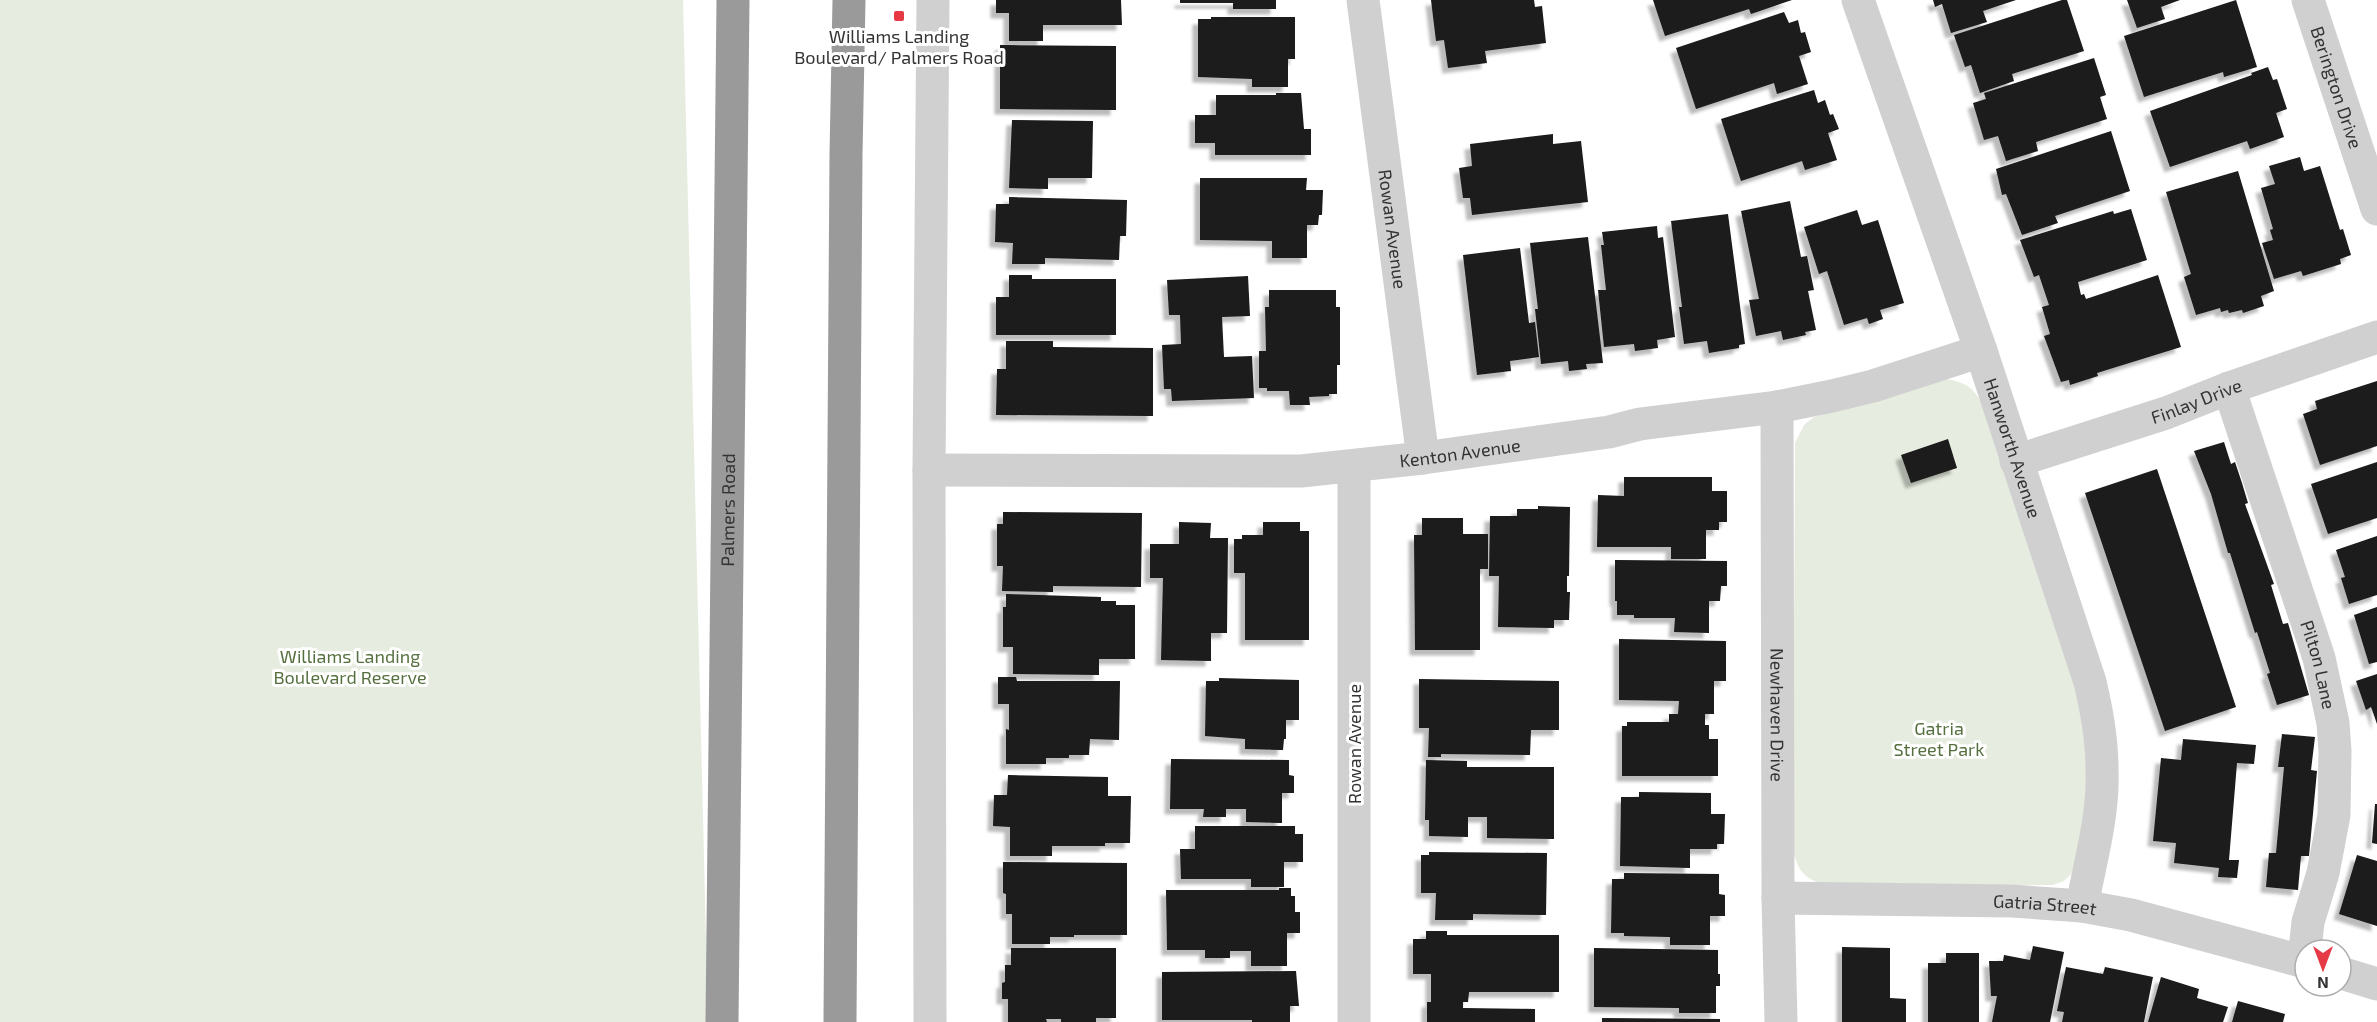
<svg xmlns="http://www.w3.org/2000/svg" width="2377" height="1022" viewBox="0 0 2377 1022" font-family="'Exo 2',sans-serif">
<defs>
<filter id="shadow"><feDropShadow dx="-5.5" dy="5.5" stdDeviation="1.5" flood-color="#0004"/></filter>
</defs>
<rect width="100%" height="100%" fill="#fff"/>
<g fill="#e6ecdf">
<path d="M0,0H683L708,1022H0Z"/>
<path d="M1947,379C1967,383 1974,388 1983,406L2074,675L2086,728V798L2076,863L2071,874L2064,881L2053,885L1824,884C1802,879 1795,866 1793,845L1795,443L1804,425L1814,417Z"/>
</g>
<g fill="#1a1a1a" filter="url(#shadow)">
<path d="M996,0H1121L1122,25H1043V41H1009V13H996Z"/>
<path d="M1180,0H1276V9H1233V3H1180Z"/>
<path d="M1431,0H1534L1535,7L1542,6L1546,43L1485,51L1487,63L1448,68L1444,40L1436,41Z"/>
<path d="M1653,0H1792L1751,14L1749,9L1665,36Z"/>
<path d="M1933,0H2016L1983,11L1987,22L1951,33L1942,4L1935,7Z"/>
<path d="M2062,0H2067L2084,51L2012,74L2014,81L1980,93L1971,65L1965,67L1954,35Z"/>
<path d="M2127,0H2180L2161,7L2165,19L2137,28Z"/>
<path d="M2236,0L2257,67L2224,77L2223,72L2144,97L2124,36Z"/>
<path d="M1784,12L1789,23L1798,20L1801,33L1805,32L1811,52L1799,56L1808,84L1777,94L1774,83L1696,109L1676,48Z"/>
<path d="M1211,17H1295V59H1288V87H1252V79L1198,77V19H1211Z"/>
<path d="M1000,45L1116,46V110L1000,109Z"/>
<path d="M2094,58L2106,95L2100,97L2107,119L2036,142L2038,151L2006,161L1998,136L1984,140L1973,103L1986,99L1984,93Z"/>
<path d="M2268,67L2273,80L2277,79L2287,109L2276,113L2284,137L2250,149L2247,141L2170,167L2150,111L2252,75L2251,73Z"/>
<path d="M1814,90L1818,103L1825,100L1830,115L1833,114L1839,129L1828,133L1837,160L1805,170L1802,161L1741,181L1721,119Z"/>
<path d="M1276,93H1301L1304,129H1311V155H1215V143H1195V115H1216V95H1276Z"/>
<path d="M1012,120L1093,121L1092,178H1048V189L1009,188Z"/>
<path d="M2111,131L2130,191L2055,216L2058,223L2022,235L2006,194L2002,195L1996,169Z"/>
<path d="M1553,134V144L1581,141L1588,202L1472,215L1470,198H1463L1459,168L1472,166L1470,144Z"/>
<path d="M2300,157L2304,171L2320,166L2340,230L2343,229L2351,255L2340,259L2341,264L2303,276L2301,271L2274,279L2262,243L2273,240L2270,230L2273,229L2261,188L2275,184L2269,166Z"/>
<path d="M2238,171L2274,291L2261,296L2264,306L2243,313L2242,310L2229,313L2228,310L2221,312L2220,308L2196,315L2184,277L2191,274L2166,192Z"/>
<path d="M1200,178H1307L1306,190H1323L1322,215H1319L1318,225H1307V258H1272V241L1200,240Z"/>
<path d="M1009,197L1127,200L1126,236H1120L1119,260L1045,258V264H1012L1013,243L995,242L996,204H1009Z"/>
<path d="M1790,201L1801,257L1807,256L1814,290L1808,291L1816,330L1805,332L1806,335L1783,340L1781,331L1756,336L1749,300L1759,299L1741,211Z"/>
<path d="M2131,209L2147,260L2078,282L2081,295L2084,294L2086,299L2158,275L2181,347L2097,373L2098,376L2070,385L2069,380L2061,382L2044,336L2050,334L2042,307L2049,305L2039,275L2034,277L2020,240L2113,211L2114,214Z"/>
<path d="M1857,210L1862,225L1878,220L1904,303L1880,310L1883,319L1869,324L1867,318L1844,325L1827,271L1819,274L1804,227Z"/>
<path d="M1728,214L1745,344L1739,345V348L1709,353L1707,341L1684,344L1679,307H1682L1671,221Z"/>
<path d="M1657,226L1658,238L1663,237L1675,337L1657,340L1658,348L1635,351L1634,344L1604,347L1598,290H1606L1601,245H1604L1602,232Z"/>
<path d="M1588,237L1603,363L1586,364L1587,369L1569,371L1568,361L1541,364L1535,309H1538L1530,243Z"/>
<path d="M1520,248L1529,323L1535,322L1539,357L1510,361L1511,371L1477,375L1463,255Z"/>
<path d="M1009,275H1032V279H1116V335H996V297H1009Z"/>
<path d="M1248,276L1250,316L1222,317L1224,357L1252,356L1254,398L1172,401L1171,389H1164L1162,345L1181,344L1180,315H1169L1167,280Z"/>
<path d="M1269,290H1336V307H1340V365H1337V394H1329V396L1309,397L1310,405H1290L1289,391H1267V388H1259V351H1266L1265,307H1269Z"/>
<path d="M1006,341H1053V347L1153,348V416L996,415L997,369H1006Z"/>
<path d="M2377,381V446L2320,465L2303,414L2317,409L2315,401Z"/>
<path d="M1948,439L1957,468L1911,483L1901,455Z"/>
<path d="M2224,442L2231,464L2235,462L2242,483L2248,503L2245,504L2274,584L2271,585L2283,624L2288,623L2309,695L2277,705L2267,674L2270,673L2257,632L2255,633L2230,553H2228L2211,494L2194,451Z"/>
<path d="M2377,462V518L2328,534L2311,484Z"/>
<path d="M2157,469L2236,707L2165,731L2085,493Z"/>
<path d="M1624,477H1712V491H1727V522H1719V530H1706V559H1671V547H1597L1598,495L1624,496Z"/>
<path d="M1538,506L1570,507L1569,576H1567V592H1570L1569,620H1554V628L1498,627L1499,576H1489L1490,516H1517V509H1538Z"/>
<path d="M1003,512L1142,513L1141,587L1053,586V592L1002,591L1003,566H997V524H1003Z"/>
<path d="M1422,518H1463V534H1488V569H1480V650H1415L1414,535H1422Z"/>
<path d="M1179,522L1211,523L1210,538H1228L1227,633H1211V661L1161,660L1163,578H1150V544H1179Z"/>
<path d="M1263,522H1300V531H1309V640H1245V573H1234V539H1242V535H1263Z"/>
<path d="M2377,536V595L2349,604L2341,578L2345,577L2336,550Z"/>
<path d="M1615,560L1727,561V586H1721L1720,601H1709V633L1674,632L1675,618H1634V615H1617V601H1615Z"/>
<path d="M1006,594L1101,597V601H1116V605H1135V659H1099V675L1013,674V647H1003V607H1006Z"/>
<path d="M2377,607V662L2369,664L2354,615Z"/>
<path d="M1619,639L1726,641V681H1714V714H1705V725H1709V739H1718V776H1622V726H1627V722H1669V714H1678L1679,701L1619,700Z"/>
<path d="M2377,674V724L2371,707L2366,710L2356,681Z"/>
<path d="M998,677H1016L1017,681H1120L1119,740L1090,739L1089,755H1069V758H1046V764H1006V729L1009,730V704H998Z"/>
<path d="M1219,678L1299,680V720H1286V739H1284L1283,750L1245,749V739L1205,736L1206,681H1219Z"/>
<path d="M1419,679L1559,681V730H1531L1530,755L1441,754V757H1428L1429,728H1419Z"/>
<path d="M2282,734L2315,737L2311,770L2317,771L2309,856H2301L2298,890L2266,887L2269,853H2276L2284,767H2278Z"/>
<path d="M2183,739L2256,745L2254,764L2237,763L2229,860H2239L2237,878L2218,877L2219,868L2174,863L2176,843L2153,841L2161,758L2181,760Z"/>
<path d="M1171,759L1289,760V775L1294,776V793H1282V823L1246,822V809H1226V817H1203L1204,809H1170Z"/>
<path d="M1426,760L1467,761V767H1554V839L1487,838V817H1468V837L1429,836V820H1425Z"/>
<path d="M1008,775L1108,777V796H1131L1130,843H1105V846H1052V856H1010V827L993,826L994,795H1007Z"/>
<path d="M1639,792L1711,793V814H1725L1724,844H1717V849H1690V868L1620,866L1621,797H1639Z"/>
<path d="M2375,804H2377V844L2372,843Z"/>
<path d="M1195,826H1295V834H1303V862H1284V887H1251V879H1181L1180,849H1195Z"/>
<path d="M1429,852L1547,853L1546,915L1473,914V920H1435L1436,893H1421V855H1429Z"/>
<path d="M2357,855L2377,861V926L2339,914Z"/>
<path d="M1003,862L1127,863V935H1074V937H1050V944H1012V914H1006V894L1003,893Z"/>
<path d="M1624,873L1719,874V894L1725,895V916H1710V945H1670V937L1624,936V933H1611L1612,879H1624Z"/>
<path d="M1279,888H1291V896H1295V912H1300V933H1287V966H1251V951H1230V958H1205V950H1167L1166,890H1279Z"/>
<path d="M1426,931H1447V935H1559V992H1469L1468,1002H1463V1008L1535,1009V1022H1427V1002H1431V974H1413V939H1426Z"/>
<path d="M2033,946L2064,952L2050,1022H1992L1997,996H1991L1989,961H2003L2004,955L2030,960Z"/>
<path d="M1842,947L1890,948V998L1906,999V1022H1842Z"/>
<path d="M1011,948H1116V1018H1096V1022H1061V1019H1046L1047,1022H1008V999H1002V983L1005,982V965H1011Z"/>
<path d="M1594,948L1718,950V974H1720V986H1716V1013H1679V1008L1594,1007Z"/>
<path d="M1946,953H1979V1022H1928V963H1946Z"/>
<path d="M2066,967L2103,974L2105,967L2153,977L2144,1022H2062L2064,1012L2057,1011Z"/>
<path d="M1296,971L1299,1006H1290V1022H1252V1020H1162V972Z"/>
<path d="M2161,977L2199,989L2197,998L2228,1007L2223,1022H2148Z"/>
<path d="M2238,1001L2285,1014L2283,1022H2232Z"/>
<path d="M1602,1018L1720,1019V1022H1602Z"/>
</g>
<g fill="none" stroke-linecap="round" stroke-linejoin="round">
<g stroke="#d0d0d0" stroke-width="33">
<path id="s1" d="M1363,0L1423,458"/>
<path id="s2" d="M1858,0L1981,351L2090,682C2097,711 2102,740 2102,769C2104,815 2090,862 2082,906"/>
<path id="s3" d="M2308,0L2377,209"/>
<path id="s4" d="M2229,388L2319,658L2333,723L2335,751L2334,815L2323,873L2308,922L2305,950"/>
<path id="s5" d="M1777,407L1778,898L1781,1022"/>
<path id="s6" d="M2016,461L2166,413L2229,388L2377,337"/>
<path d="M1354,466V1022"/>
<path id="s7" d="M929,470L1301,471L1423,458L1609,432L1640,424L1777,407L1832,396L1873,386L1981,351"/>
<path id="s8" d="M1778,898L2012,901L2082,906L2131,915L2305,962"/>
<path d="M2341,973L2377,984"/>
<path d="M930,1022L929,470L933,0"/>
</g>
<g stroke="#9a9a9a" stroke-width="33">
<path id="s9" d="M722,1022L733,0"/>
<path d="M840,1022L846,155L849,0"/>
</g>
</g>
<rect fill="#e63946" stroke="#fff" stroke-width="2" x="893" y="10" width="12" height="12" rx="3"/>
<g text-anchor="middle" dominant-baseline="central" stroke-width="6" stroke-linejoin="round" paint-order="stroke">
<g font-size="18" fill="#333" stroke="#fff">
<text x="899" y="36">Williams Landing<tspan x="899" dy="21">Boulevard/ Palmers Road</tspan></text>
</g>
<g font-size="18" fill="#333" stroke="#fff">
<text stroke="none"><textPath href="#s3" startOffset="92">Berington Drive</textPath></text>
<text stroke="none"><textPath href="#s1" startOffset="231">Rowan Avenue</textPath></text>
<text stroke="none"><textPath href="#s6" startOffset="190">Finlay Drive</textPath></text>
<text stroke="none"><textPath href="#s2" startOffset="474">Hanworth Avenue</textPath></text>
<text stroke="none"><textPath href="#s7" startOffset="532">Kenton Avenue</textPath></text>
<text stroke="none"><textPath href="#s9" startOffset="512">Palmers Road</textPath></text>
<text stroke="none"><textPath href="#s4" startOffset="291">Pilton Lane</textPath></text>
<text stroke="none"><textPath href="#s5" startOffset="308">Newhaven Drive</textPath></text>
<text transform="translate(1354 744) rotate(-90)">Rowan Avenue</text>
<text stroke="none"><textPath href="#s8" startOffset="267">Gatria Street</textPath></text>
</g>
<g font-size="18" fill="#56703f" stroke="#fff">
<text x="350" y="656">Williams Landing<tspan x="350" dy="21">Boulevard Reserve</tspan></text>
<text x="1939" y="728">Gatria<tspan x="1939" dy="21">Street Park</tspan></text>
</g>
</g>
<g transform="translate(2323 968) rotate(180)"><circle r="28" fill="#ffffff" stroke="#adadad" stroke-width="1.5"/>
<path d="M0-4.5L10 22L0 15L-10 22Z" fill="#e63946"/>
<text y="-9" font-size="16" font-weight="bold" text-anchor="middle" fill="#333333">N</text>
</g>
</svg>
